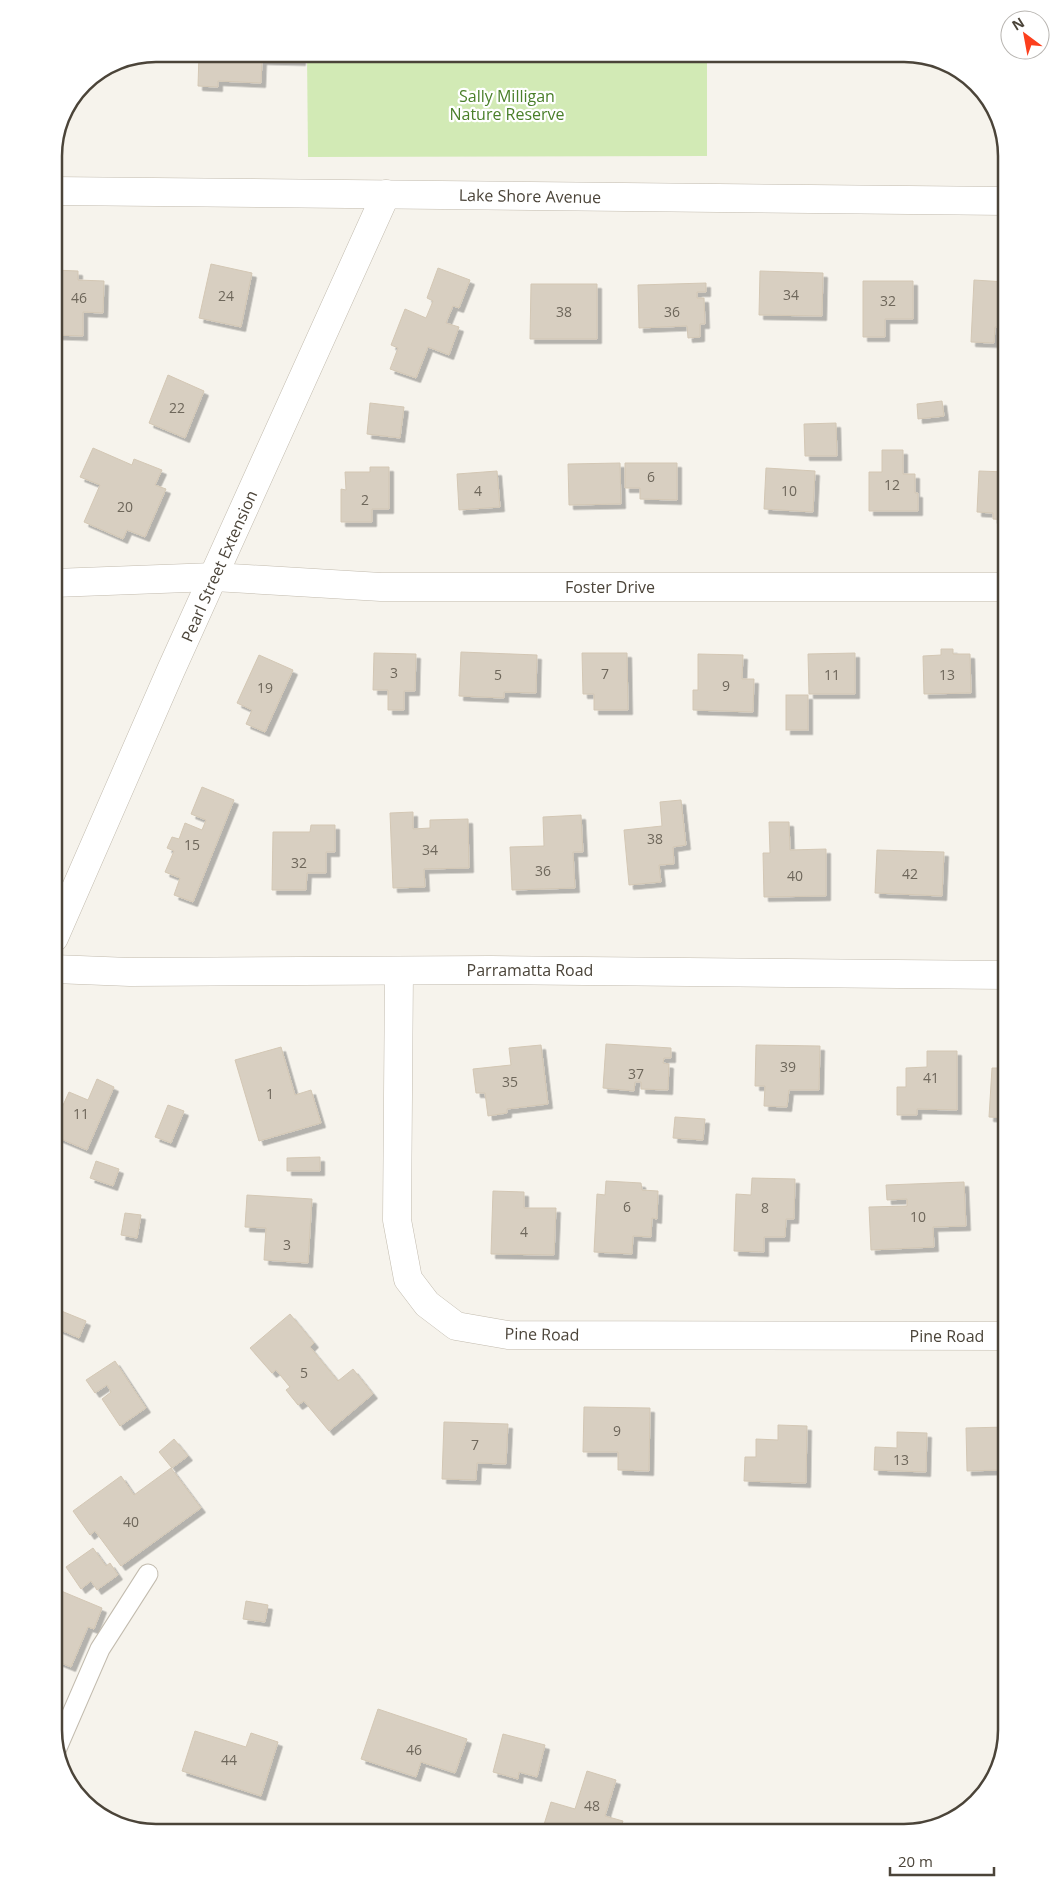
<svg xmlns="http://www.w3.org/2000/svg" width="1060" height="1887" viewBox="0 0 1060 1887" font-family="'Open Sans',sans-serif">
<defs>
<filter id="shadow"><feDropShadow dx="4.5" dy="4.5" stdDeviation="0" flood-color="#0004"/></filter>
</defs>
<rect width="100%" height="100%" fill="#f6f3ec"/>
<path fill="#d2eab5" d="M307,54H707V156L308,157Z"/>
<g fill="#d8cfc1" stroke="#d3c7b4" filter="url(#shadow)">
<path d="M199,54H301V61L262,60L261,83L218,81V87L198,86Z"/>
<path d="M211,264L252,273L241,327L199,318Z"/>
<path d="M438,268L470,280L459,308L453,306L446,323L459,327L449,355L428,347L416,378L390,369L398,348L391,345L405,309L426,318L433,301L427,298Z"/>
<path d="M54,270L78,271V280L104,281L103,313L83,312V336L54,335Z"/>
<path d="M760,271L823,273L822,316L759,315Z"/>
<path d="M974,280L1006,282V327H995L994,343L971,342Z"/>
<path d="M863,281H913V319H885V337H863Z"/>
<path d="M706,283V292H697V298H704L705,324H700V337L688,338L687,326L639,328L638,285Z"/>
<path d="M531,284H597V339H530Z"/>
<path d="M168,375L204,391L185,438L149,423Z"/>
<path d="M942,401L944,416L918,419L917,404Z"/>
<path d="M370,403L404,407L400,438L367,434Z"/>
<path d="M836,423L837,456H805L804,424Z"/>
<path d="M93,448L132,465L134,459L162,470L155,485L166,489L145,537L127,530L123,539L84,522L100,485L80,477Z"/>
<path d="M882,450H903V474H915V493H918V511H869V472H882Z"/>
<path d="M620,463L621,504L569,505L568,464Z"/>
<path d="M625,463H677V500L640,499V488H625Z"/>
<path d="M370,467H389V509H372V522H341V489L346,490L345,472H370Z"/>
<path d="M766,468L815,471L813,512L764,509Z"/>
<path d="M497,471L500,507L459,510L457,474Z"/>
<path d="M979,471L1006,472V520L993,519V513L977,512Z"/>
<path d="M941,649H953V654H970L971,693L924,694L923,656L941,655Z"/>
<path d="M461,652L537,655L536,693L504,692V698L459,696Z"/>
<path d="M374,653L416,654L415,691H404V710H388V690H373Z"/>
<path d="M582,653H627L628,710H594V694H583Z"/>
<path d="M855,653V694H809L808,654Z"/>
<path d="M698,654L743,655L742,679H754L753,712L693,710V690H698Z"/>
<path d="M259,655L293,670L265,732L246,724L252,710L237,703Z"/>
<rect x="786" y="695" width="22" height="35"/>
<path d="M202,787L234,800L193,902L174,895L180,878L165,872L174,851L167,848L172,837L179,839L185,823L202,830L206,820L191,814Z"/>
<path d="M681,800L686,845L673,847L674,864L659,865L661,882L629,885L624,830L662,826L660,802Z"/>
<path d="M413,812V829L430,828V820L468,819L469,868L424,869L425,887L393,888L390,813Z"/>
<path d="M581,815L583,852H573L575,888L512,890L510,847L544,846L543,817Z"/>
<path d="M769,822H789L790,850L826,849V896L764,897L763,853H770Z"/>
<path d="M311,825H335V852H326V873H307L306,890H272L273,832H310Z"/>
<path d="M1006,843V887L998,886Z"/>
<path d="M877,850L944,852L942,896L875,893Z"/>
<path d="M606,1044L671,1048V1058H664L663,1063L669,1064L668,1090L641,1089V1082H635L634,1091L603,1088Z"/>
<path d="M541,1045L548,1104L507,1109V1113L488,1116L485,1093H476L473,1069L511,1065L509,1048Z"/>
<path d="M756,1045L820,1046L819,1090H789L787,1107L764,1106L765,1086H755Z"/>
<path d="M281,1047L295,1095L311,1090L321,1123L259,1141L235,1060Z"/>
<path d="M927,1051H957V1110L917,1109V1115H897V1087H906V1068L927,1067Z"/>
<path d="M992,1068H1006V1118L989,1117Z"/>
<path d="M97,1079L114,1087L87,1150L54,1136V1125L69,1092L88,1100Z"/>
<path d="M168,1105L184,1111L171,1143L155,1137Z"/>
<path d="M675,1117L705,1119L703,1140L673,1138Z"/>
<path d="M320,1157V1171H287V1158Z"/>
<path d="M96,1161L119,1169L113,1186L90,1178Z"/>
<path d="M752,1178L795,1179L794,1219H786L785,1237H764V1252L734,1251L736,1194L751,1195Z"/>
<path d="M606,1181L641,1183L642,1190L658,1191L657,1219L652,1218L651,1237L633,1236L632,1254L594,1252L597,1194L605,1195Z"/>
<path d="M964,1182L966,1226L933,1227L934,1247L871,1250L869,1207L907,1206V1199L887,1200L886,1185Z"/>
<path d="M493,1191L524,1192V1208H556L554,1255L491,1254Z"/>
<path d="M247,1195L312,1199L308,1263L264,1260L266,1228L245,1227Z"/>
<path d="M125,1213L141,1215L137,1238L121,1235Z"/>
<path d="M54,1308L86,1321L79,1338L54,1327Z"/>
<path d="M290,1314L314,1343L310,1347L338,1381L353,1369L373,1394L329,1431L304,1401L298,1405L286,1390L290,1387L276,1370L272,1373L250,1348Z"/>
<path d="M115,1361L146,1408L120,1426L102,1399L111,1392L107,1385L95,1393L86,1380Z"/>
<path d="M584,1407L650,1408L649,1471L618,1470V1452H583Z"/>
<path d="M444,1422L508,1424L506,1464L477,1463L476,1480L442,1479Z"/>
<path d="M778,1425L807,1426L806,1483L744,1481L745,1457H756V1439L778,1440Z"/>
<path d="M1006,1427V1486H1001V1470L967,1471L966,1428Z"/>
<path d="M897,1432L927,1433L926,1472L874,1470L875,1447L897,1448Z"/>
<path d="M174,1439L188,1456L172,1468L159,1452Z"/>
<path d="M171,1468L201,1508L121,1566L95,1531L90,1535L73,1511L121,1476L134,1495Z"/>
<path d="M93,1548L106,1566L110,1563L118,1575L97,1590L91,1581L81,1589L66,1567Z"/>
<path d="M54,1588L102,1608L94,1629L88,1627L71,1667L54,1660Z"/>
<path d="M246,1601L268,1605L265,1622L243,1619Z"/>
<path d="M378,1709L467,1739L455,1773L421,1762L416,1777L361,1759Z"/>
<path d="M195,1731L246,1747L251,1733L278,1742L261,1796L182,1771Z"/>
<path d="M503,1734L545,1745L537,1777L519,1772L518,1779L493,1772Z"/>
<path d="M587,1771L616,1780L605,1816L623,1821L619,1833H549L542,1831L551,1802L575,1809Z"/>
</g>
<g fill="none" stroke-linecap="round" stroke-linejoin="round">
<g stroke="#c2bbae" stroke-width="21">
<path id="lane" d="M57,1748L100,1649L148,1574"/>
</g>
<g stroke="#c2bbae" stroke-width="29">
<g id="street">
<path d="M54,191L1006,201"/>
<path d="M54,583L214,577L381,587H1006"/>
<path d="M54,938L171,670L386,194"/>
<path d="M54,969L130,972L491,970L1006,975"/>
<path d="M399,971L397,1220L408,1279L427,1304L456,1326L508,1335L1006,1336"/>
</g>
</g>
<use href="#lane" stroke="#fff" stroke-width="19"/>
<use href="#street" stroke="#fff" stroke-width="28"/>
</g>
<g text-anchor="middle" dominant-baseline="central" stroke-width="4.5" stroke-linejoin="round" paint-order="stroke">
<g font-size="14" fill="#6e675b">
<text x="791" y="294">34</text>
<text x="226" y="295">24</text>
<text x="79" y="297">46</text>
<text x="888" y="300">32</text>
<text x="564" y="311">38</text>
<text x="672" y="311">36</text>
<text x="177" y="407">22</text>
<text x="651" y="476">6</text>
<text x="892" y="484">12</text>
<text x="478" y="490">4</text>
<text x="789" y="490">10</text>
<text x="365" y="499">2</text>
<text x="125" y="506">20</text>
<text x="394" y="672">3</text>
<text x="605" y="673">7</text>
<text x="498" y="674">5</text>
<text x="832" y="674">11</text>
<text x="947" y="674">13</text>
<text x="726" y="685">9</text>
<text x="265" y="687">19</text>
<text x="655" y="838">38</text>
<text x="192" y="844">15</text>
<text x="430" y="849">34</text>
<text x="299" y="862">32</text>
<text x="543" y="870">36</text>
<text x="910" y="873">42</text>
<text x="795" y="875">40</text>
<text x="788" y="1066">39</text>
<text x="636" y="1073">37</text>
<text x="931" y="1077">41</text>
<text x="510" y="1081">35</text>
<text x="270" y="1093">1</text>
<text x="81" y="1113">11</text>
<text x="627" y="1206">6</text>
<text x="765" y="1207">8</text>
<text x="918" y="1216">10</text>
<text x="524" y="1231">4</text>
<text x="287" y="1244">3</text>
<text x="304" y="1372">5</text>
<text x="617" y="1430">9</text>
<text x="475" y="1444">7</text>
<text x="901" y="1459">13</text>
<text x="131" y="1521">40</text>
<text x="414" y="1749">46</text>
<text x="229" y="1759">44</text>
<text x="592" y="1805">48</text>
</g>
<g font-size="16" fill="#4a7f2a" stroke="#fff">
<text x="507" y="96">Sally Milligan<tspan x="507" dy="18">Nature Reserve</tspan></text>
</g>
<g font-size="16" fill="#4b4439" stroke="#fff">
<text transform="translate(530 196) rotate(1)">Lake Shore Avenue</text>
<text transform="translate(219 566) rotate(-66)">Pearl Street Extension</text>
<text x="610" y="587">Foster Drive</text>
<text x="530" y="970">Parramatta Road</text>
<text transform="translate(542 1334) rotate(1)">Pine Road</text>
<text x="947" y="1336">Pine Road</text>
</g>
</g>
<path d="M0 0H1060V1887H0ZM156 62H904A94 94 0 0 1 998 156V1730A94 94 0 0 1 904 1824H156A94 94 0 0 1 62 1730V156A94 94 0 0 1 156 62Z" fill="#fff" fill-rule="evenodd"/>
<path fill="none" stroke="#4b4439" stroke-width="2.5" d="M156 62H904A94 94 0 0 1 998 156V1730A94 94 0 0 1 904 1824H156A94 94 0 0 1 62 1730V156A94 94 0 0 1 156 62Z"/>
<g transform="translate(1025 35) rotate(328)"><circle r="24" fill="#ffffff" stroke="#b7b4b0"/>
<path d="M0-4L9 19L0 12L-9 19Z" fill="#fc3f1d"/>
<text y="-8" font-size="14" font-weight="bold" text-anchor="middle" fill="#4b4439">N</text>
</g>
<path d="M890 1867v8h104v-8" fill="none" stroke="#4b4439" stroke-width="2.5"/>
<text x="898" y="1867" font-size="15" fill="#4b4439" stroke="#ffffff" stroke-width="4" paint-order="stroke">20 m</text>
</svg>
